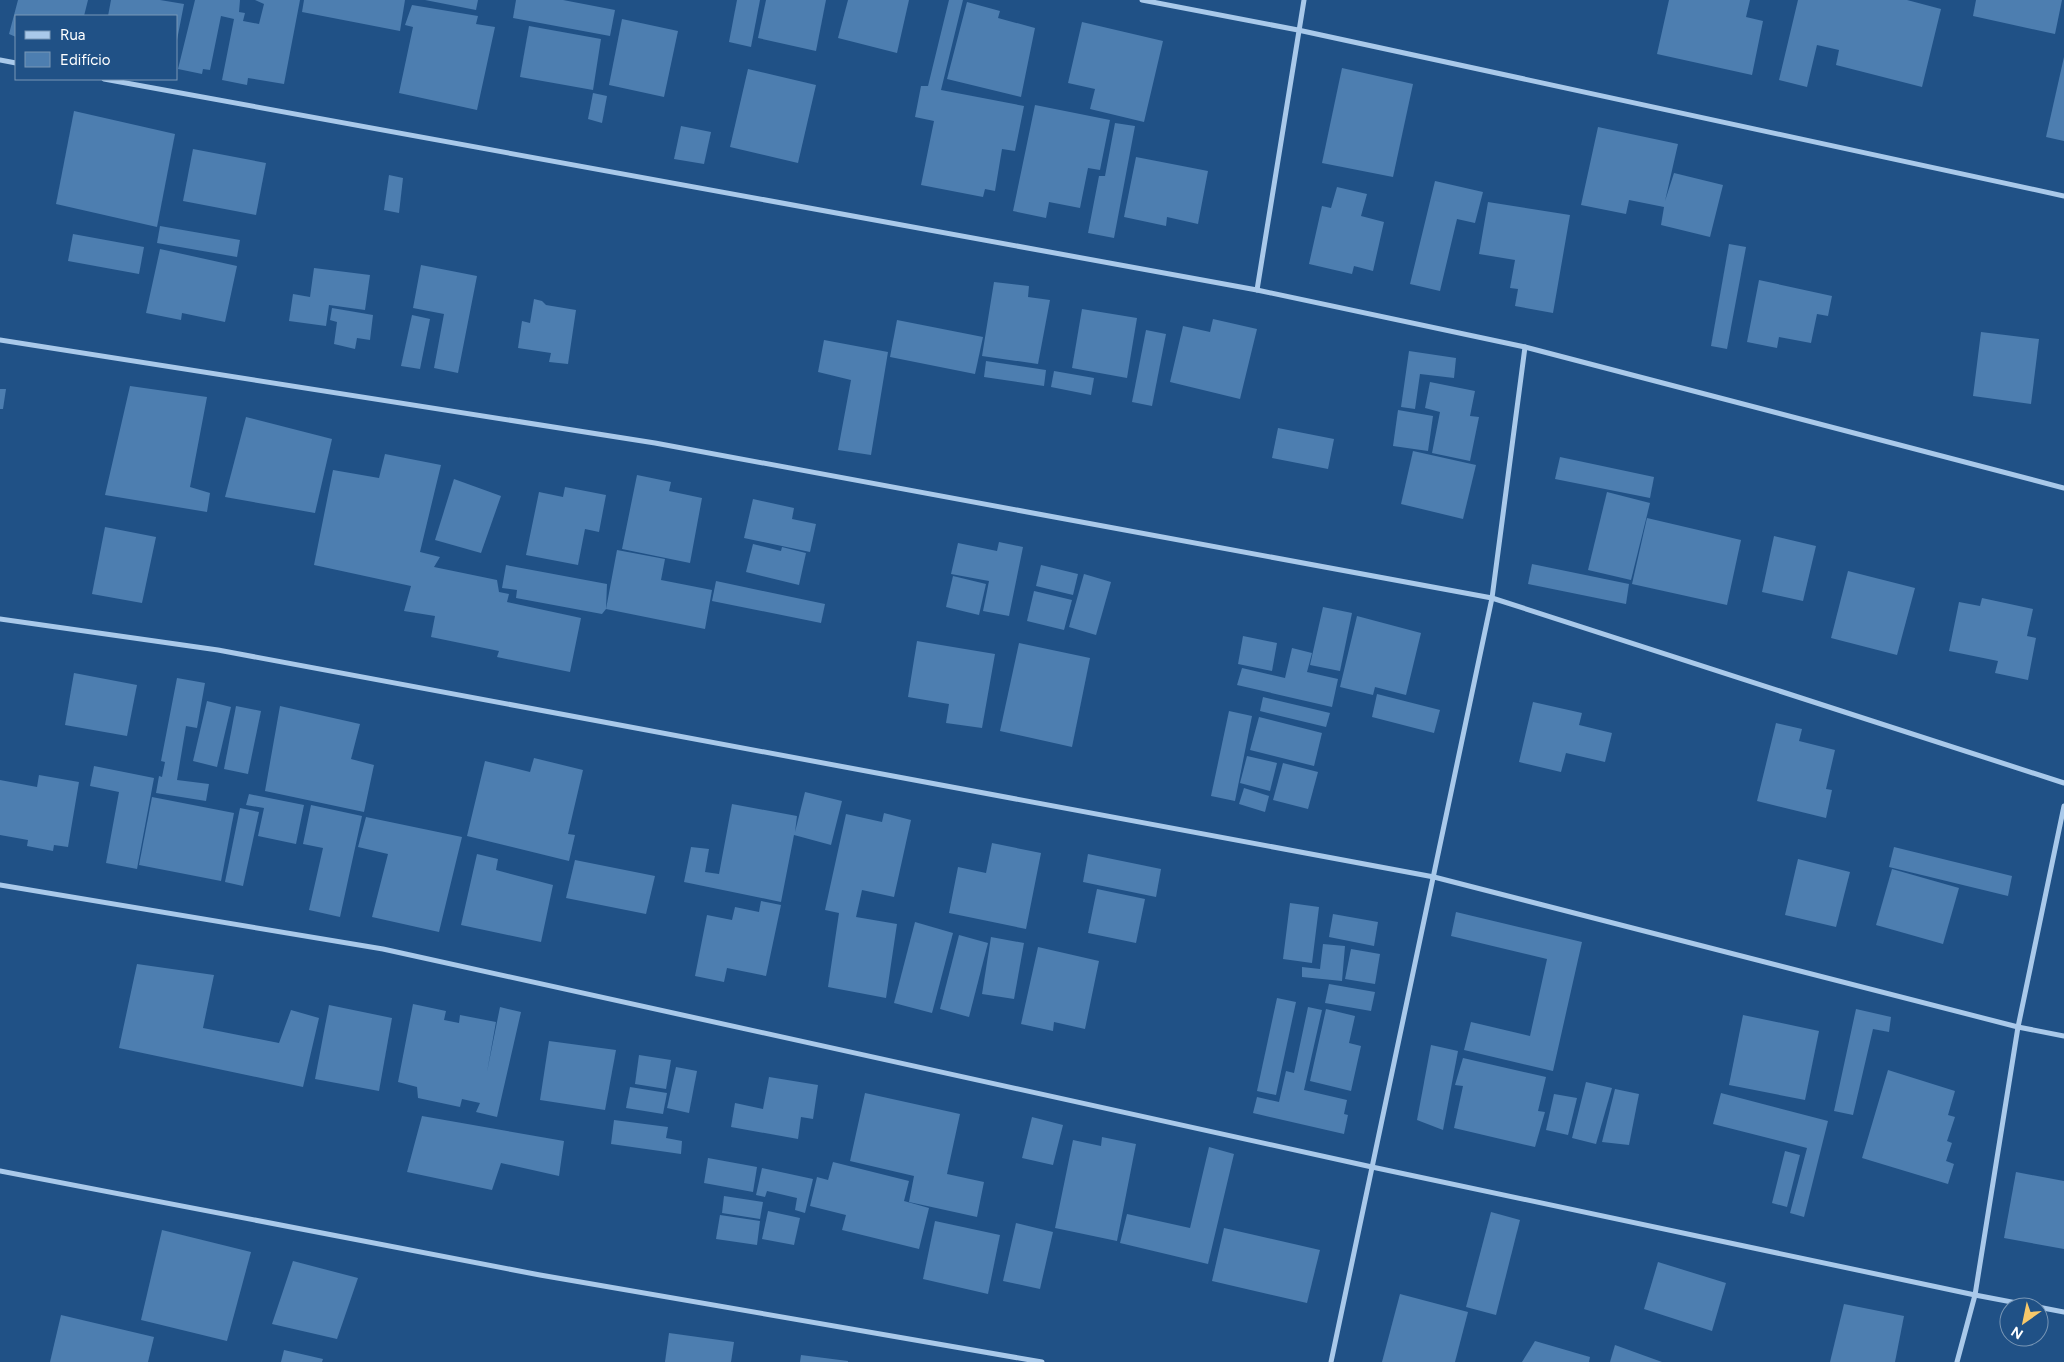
<svg xmlns="http://www.w3.org/2000/svg" width="2064" height="1362" viewBox="0 0 2064 1362" font-family="Figtree,sans-serif">
<rect width="100%" height="100%" fill="#205186"/>
<g fill="#4d7eb0">
<path d="M18,0H88L84,16H16V37L9,34Z"/>
<path d="M111,0H160L184,4L177,40L176,16H108Z"/>
<path d="M195,0H240L239,12L245,13L243,21L259,24L264,4L255,0H300L284,84L248,78L247,85L222,80L234,19L221,16L210,70L203,69L202,74L178,69Z"/>
<path d="M304,0H405L400,31L302,12Z"/>
<path d="M425,0H478L476,10Z"/>
<path d="M516,0H563L615,10L610,36L513,18Z"/>
<path d="M737,0H760L751,47L729,42Z"/>
<path d="M766,0H826L816,51L758,38Z"/>
<path d="M848,0H909L897,53L838,38Z"/>
<path d="M949,0H963L941,90L1024,106L1015,151L1002,149L995,191L985,189L983,197L921,185L934,121L915,117L921,86H928Z"/>
<path d="M1669,0H1750L1746,17L1763,21L1752,75L1657,54Z"/>
<path d="M1798,0H1907L1941,9L1922,87L1836,65L1839,50L1817,45L1807,87L1779,80Z"/>
<path d="M1976,0H2062L2055,34L1973,16Z"/>
<path d="M967,2L1000,11L998,18L1035,28L1021,97L947,79Z"/>
<path d="M412,5L478,16L476,24L495,27L477,110L399,93L413,27L405,25Z"/>
<path d="M622,19L678,31L664,97L609,85Z"/>
<path d="M1082,22L1163,41L1144,122L1090,109L1095,89L1068,83Z"/>
<path d="M529,26L601,39L593,90L520,77Z"/>
<path d="M2064,57V141L2046,137Z"/>
<path d="M1342,68L1413,84L1393,177L1322,163Z"/>
<path d="M748,69L816,85L798,163L730,147Z"/>
<path d="M593,93L607,96L602,123L588,119Z"/>
<path d="M1035,105L1110,120L1100,170L1088,168L1080,208L1049,202L1046,218L1013,211Z"/>
<path d="M74,111L175,134L157,227L56,204Z"/>
<path d="M1115,123L1135,126L1114,238L1088,233L1099,176H1105Z"/>
<path d="M681,126L711,132L704,164L674,159Z"/>
<path d="M1598,127L1678,144L1665,201L1674,173L1723,185L1710,237L1661,225L1664,207L1629,200L1626,214L1581,205Z"/>
<path d="M193,149L266,163L256,215L183,201Z"/>
<path d="M1136,157L1208,171L1198,224L1167,217L1166,226L1124,217Z"/>
<path d="M389,175L403,178L399,213L384,210Z"/>
<path d="M1435,181L1483,192L1475,223L1457,219L1440,291L1410,284Z"/>
<path d="M1337,187L1367,194L1361,216L1384,222L1373,271L1354,266L1352,274L1309,264L1322,206L1331,208Z"/>
<path d="M1488,202L1570,215L1553,313L1515,306L1518,289L1510,288L1515,260L1479,254Z"/>
<path d="M160,226L240,240L237,257L157,243Z"/>
<path d="M73,234L144,247L139,274L68,261Z"/>
<path d="M1729,244L1746,247L1727,349L1711,346Z"/>
<path d="M160,249L237,266L225,322L182,313L181,320L146,313Z"/>
<path d="M421,265L477,276L458,373L434,368L444,314L413,308Z"/>
<path d="M314,268L370,275L365,310L329,305L326,326L289,321L293,294L310,297Z"/>
<path d="M1759,280L1832,296L1828,316L1817,314L1811,343L1779,337L1777,348L1747,342Z"/>
<path d="M994,282L1029,286L1028,297L1050,300L1038,364L982,356Z"/>
<path d="M534,299L542,301L546,305L576,310L568,364L549,362L551,353L518,348L522,321L530,323Z"/>
<path d="M332,308L373,315L370,340L357,338L355,349L334,344L337,322L330,320Z"/>
<path d="M1082,309L1137,318L1127,378L1072,368Z"/>
<path d="M412,315L430,319L420,369L401,366Z"/>
<path d="M1213,319L1257,329L1240,399L1170,382L1183,326L1210,332Z"/>
<path d="M897,320L983,337L975,374L890,357Z"/>
<path d="M1146,330L1166,334L1152,406L1132,402Z"/>
<path d="M1981,332L2039,339L2031,404L1973,396Z"/>
<path d="M824,340L888,352L871,455L838,450L851,380L818,372Z"/>
<path d="M1409,351L1456,358L1454,378L1420,374L1415,409L1401,407Z"/>
<path d="M986,361L1046,370L1044,386L984,377Z"/>
<path d="M1054,371L1094,378L1091,395L1051,387Z"/>
<path d="M1430,382L1475,391L1470,416L1479,417L1470,461L1432,453L1440,412L1425,408Z"/>
<path d="M130,386L207,397L190,487L210,493L207,512L105,495Z"/>
<path d="M0,389H6L3,409H0Z"/>
<path d="M1398,410L1433,416L1428,451L1393,446Z"/>
<path d="M246,417L332,439L315,513L225,497Z"/>
<path d="M1278,428L1334,439L1328,469L1272,458Z"/>
<path d="M1413,451L1476,465L1463,519L1401,504Z"/>
<path d="M385,454L441,465L420,552L440,557L434,567L497,580L499,592L509,594L507,602L581,618L570,672L497,657L499,651L431,637L435,616L404,611L411,586L314,565L333,470L379,478Z"/>
<path d="M1560,457L1654,477L1650,498L1555,479Z"/>
<path d="M637,475L671,482L669,491L702,498L690,563L622,549Z"/>
<path d="M454,479L501,496L481,553L435,540Z"/>
<path d="M565,487L606,495L599,532L585,529L578,565L526,555L539,492L563,497Z"/>
<path d="M1607,492L1650,503L1631,580L1588,570Z"/>
<path d="M753,499L794,508L792,519L816,524L810,552L744,538Z"/>
<path d="M1647,518L1741,540L1727,605L1632,584Z"/>
<path d="M105,527L156,537L142,603L92,594Z"/>
<path d="M1774,536L1816,546L1803,601L1762,592Z"/>
<path d="M999,542L1023,547L1009,616L983,611L989,581L951,574L958,543L997,551Z"/>
<path d="M753,544L781,551L782,547L806,553L799,585L746,572Z"/>
<path d="M617,550L665,559L661,580L712,590L705,629L606,609L602,614L516,598L517,590L502,588L506,565L607,584L606,609Z"/>
<path d="M1532,564L1629,584L1626,604L1528,584Z"/>
<path d="M1041,565L1078,574L1073,595L1036,586Z"/>
<path d="M1848,571L1915,588L1897,655L1831,638Z"/>
<path d="M1084,574L1111,582L1096,635L1069,627Z"/>
<path d="M953,576L986,584L979,615L946,607Z"/>
<path d="M716,581L825,604L821,623L712,601Z"/>
<path d="M1034,591L1072,600L1064,630L1027,621Z"/>
<path d="M1982,598L2033,609L2027,636L2036,638L2028,680L1995,673L1998,661L1949,651L1959,602L1980,606Z"/>
<path d="M1323,607L1352,613L1340,671L1310,665Z"/>
<path d="M1357,616L1421,633L1406,695L1375,687L1373,695L1340,687Z"/>
<path d="M1243,636L1277,643L1272,671L1238,664Z"/>
<path d="M917,641L995,654L982,728L946,723L949,704L908,697Z"/>
<path d="M1019,643L1090,658L1072,747L1000,731Z"/>
<path d="M1292,648L1312,653L1307,672L1338,679L1332,707L1237,685L1242,668L1285,678Z"/>
<path d="M74,673L137,685L127,736L65,725Z"/>
<path d="M177,678L205,683L197,728L186,726L177,780L209,784L206,801L156,793L159,776L162,777L165,762L161,761Z"/>
<path d="M1377,694L1440,710L1434,733L1372,717Z"/>
<path d="M1263,697L1330,713L1326,727L1260,711Z"/>
<path d="M207,701L231,707L217,767L193,761Z"/>
<path d="M1533,702L1582,713L1579,725L1612,733L1605,762L1566,753L1561,772L1519,762Z"/>
<path d="M236,706L261,711L248,774L224,769Z"/>
<path d="M280,706L360,724L351,759L374,765L364,812L265,791Z"/>
<path d="M1229,711L1252,716L1235,801L1211,796Z"/>
<path d="M1259,717L1322,733L1314,766L1250,750Z"/>
<path d="M1776,723L1802,729L1799,741L1835,750L1826,789L1832,790L1826,818L1757,801Z"/>
<path d="M1247,756L1277,763L1270,791L1240,783Z"/>
<path d="M534,758L583,770L568,834L575,835L569,861L467,836L485,761L530,772Z"/>
<path d="M1283,763L1318,772L1308,809L1273,800Z"/>
<path d="M94,766L154,778L137,869L106,863L119,792L90,786Z"/>
<path d="M39,775L79,782L68,847L54,845L53,851L27,846L28,840L0,835V780L37,787Z"/>
<path d="M1244,788L1269,796L1265,812L1239,804Z"/>
<path d="M805,792L842,801L831,845L794,835L781,902L684,882L691,847L709,849L705,872L719,874L732,804L797,816L795,832Z"/>
<path d="M249,794L304,805L296,844L258,836L264,808L246,805Z"/>
<path d="M152,797L234,813L221,881L139,865Z"/>
<path d="M311,805L362,816L340,917L309,910L323,848L303,844Z"/>
<path d="M240,808L259,812L243,886L225,882Z"/>
<path d="M884,813L911,820L894,897L862,890L856,917L897,924L886,998L828,987L839,913L825,910L846,814L882,822Z"/>
<path d="M366,817L462,837L439,932L372,917L388,854L358,847Z"/>
<path d="M992,843L1041,853L1026,929L949,913L958,867L986,873Z"/>
<path d="M1894,847L2012,876L2008,896L1889,867Z"/>
<path d="M477,854L498,859L496,870L553,885L541,942L461,925Z"/>
<path d="M1088,854L1161,869L1156,897L1083,882Z"/>
<path d="M1798,859L1850,872L1836,927L1785,915Z"/>
<path d="M575,860L655,876L646,914L566,898Z"/>
<path d="M1892,869L1959,888L1943,944L1876,925Z"/>
<path d="M1097,889L1145,899L1136,943L1088,933Z"/>
<path d="M761,901L781,905L766,976L727,968L724,982L695,976L707,915L732,920L735,907L759,912Z"/>
<path d="M1290,903L1319,907L1312,963L1283,959Z"/>
<path d="M1456,912L1582,942L1553,1071L1464,1050L1471,1022L1530,1036L1547,959L1451,936Z"/>
<path d="M1333,914L1378,922L1374,946L1329,937Z"/>
<path d="M915,922L953,933L932,1013L894,1003Z"/>
<path d="M959,935L988,943L969,1017L940,1009Z"/>
<path d="M991,937L1024,943L1014,999L982,994Z"/>
<path d="M1323,944L1345,946L1342,981L1302,977V967L1320,969Z"/>
<path d="M1038,947L1099,961L1085,1029L1054,1022L1053,1031L1021,1024Z"/>
<path d="M1351,949L1380,954L1375,984L1345,979Z"/>
<path d="M137,964L214,975L203,1028L279,1043L291,1010L319,1018L303,1087L119,1048Z"/>
<path d="M1329,984L1375,992L1371,1011L1325,1003Z"/>
<path d="M1277,998L1296,1002L1276,1095L1257,1091Z"/>
<path d="M413,1004L446,1011L444,1020L459,1023L460,1015L496,1022L487,1072L500,1007L521,1012L497,1117L476,1112L480,1103L462,1099L460,1107L418,1098L417,1087L398,1082Z"/>
<path d="M329,1005L392,1018L379,1091L315,1079Z"/>
<path d="M1308,1007L1322,1010L1304,1090L1347,1100L1344,1114L1348,1115L1344,1134L1253,1113L1257,1097L1279,1102L1286,1071L1294,1073Z"/>
<path d="M1326,1009L1355,1016L1349,1043L1361,1046L1351,1091L1310,1081Z"/>
<path d="M1856,1009L1891,1017L1889,1032L1873,1029L1853,1115L1834,1111Z"/>
<path d="M1743,1015L1819,1031L1805,1100L1729,1085Z"/>
<path d="M549,1041L616,1050L605,1110L540,1100Z"/>
<path d="M1431,1045L1458,1051L1443,1130L1417,1120Z"/>
<path d="M639,1055L671,1060L666,1089L635,1084Z"/>
<path d="M1463,1058L1546,1077L1538,1111L1545,1112L1535,1147L1454,1128L1463,1086L1455,1085Z"/>
<path d="M676,1067L697,1071L689,1113L667,1108Z"/>
<path d="M1888,1070L1955,1091L1948,1115L1955,1117L1947,1141L1952,1143L1946,1161L1954,1164L1948,1184L1862,1158Z"/>
<path d="M769,1077L818,1085L813,1119L801,1117L798,1139L731,1127L735,1103L763,1109Z"/>
<path d="M1586,1082L1612,1088L1596,1144L1572,1138Z"/>
<path d="M630,1087L667,1093L663,1114L626,1108Z"/>
<path d="M1615,1089L1639,1094L1629,1145L1602,1142Z"/>
<path d="M865,1093L960,1114L947,1174L984,1182L977,1217L909,1202L914,1176L850,1161Z"/>
<path d="M1721,1093L1828,1121L1804,1217L1790,1213L1807,1148L1713,1124Z"/>
<path d="M1554,1094L1577,1098L1568,1135L1546,1130Z"/>
<path d="M422,1116L564,1141L559,1176L501,1163L492,1190L407,1172Z"/>
<path d="M1032,1117L1063,1125L1053,1165L1022,1158Z"/>
<path d="M614,1120L668,1127L666,1138L682,1141L681,1154L611,1144Z"/>
<path d="M1102,1137L1136,1144L1117,1241L1055,1228L1073,1140L1101,1146Z"/>
<path d="M1209,1147L1234,1154L1208,1264L1120,1243L1127,1214L1190,1228Z"/>
<path d="M1785,1151L1800,1155L1787,1207L1772,1203Z"/>
<path d="M708,1158L757,1167L753,1192L704,1183Z"/>
<path d="M833,1162L909,1181L904,1201L929,1208L919,1249L842,1230L846,1215L810,1206L817,1177L828,1180Z"/>
<path d="M762,1168L813,1179L805,1213L795,1210L797,1198L767,1191L765,1197L756,1195Z"/>
<path d="M2016,1172L2064,1181V1249L2004,1238Z"/>
<path d="M724,1196L763,1202L760,1219L722,1213Z"/>
<path d="M768,1211L800,1218L794,1245L762,1239Z"/>
<path d="M1491,1212L1520,1220L1496,1315L1466,1307Z"/>
<path d="M720,1215L760,1221L757,1245L716,1239Z"/>
<path d="M935,1221L1000,1235L988,1294L923,1279Z"/>
<path d="M1016,1223L1053,1232L1040,1289L1003,1281Z"/>
<path d="M1224,1228L1320,1250L1307,1303L1212,1281Z"/>
<path d="M162,1230L251,1252L227,1341L141,1320Z"/>
<path d="M293,1261L358,1278L337,1339L272,1324Z"/>
<path d="M1658,1262L1726,1283L1712,1331L1644,1309Z"/>
<path d="M1400,1294L1468,1312L1455,1362H1382Z"/>
<path d="M1844,1304L1904,1316L1895,1362H1830Z"/>
<path d="M61,1315L154,1337L148,1362H50Z"/>
<path d="M669,1333L734,1342L731,1362H665Z"/>
<path d="M1535,1341L1590,1357L1589,1362H1522Z"/>
<path d="M1615,1345L1662,1362H1610Z"/>
<path d="M284,1350L323,1359L322,1362H281Z"/>
<path d="M801,1355L848,1361V1362H800Z"/>
</g>
<g fill="none" stroke-linecap="round" stroke-linejoin="round">
<g stroke="#a9c9ea" stroke-width="5">
<path d="M1142,0L1298,30L2064,196"/>
<path d="M0,60L16,63"/>
<path d="M104,79L1257,290L1525,347L2064,488"/>
<path d="M1257,290L1304,0"/>
<path d="M0,340L655,443L1492,598L2064,783"/>
<path d="M0,619L218,650L1434,877L2018,1027L2064,1036"/>
<path d="M0,885L383,949L1372,1167L1975,1295L2064,1312"/>
<path d="M0,1171L540,1275L1042,1362"/>
<path d="M1331,1362L1492,598L1525,347"/>
<path d="M1957,1362L1975,1295L2018,1027L2064,806"/>
</g>
</g>
<rect x="15" y="15" width="162" height="65" fill="#205186" stroke="#7997b6"/>
<rect x="25" y="31" width="25" height="8" fill="#a9c9ea" stroke="#7997b6"/>
<text x="60" y="40" font-size="15" fill="#ffffff">Rua</text>
<rect x="25" y="52" width="25" height="15" fill="#4d7eb0" stroke="#7997b6"/>
<text x="60" y="65" font-size="15" fill="#ffffff">Edifício</text>
<g transform="translate(2024 1322) rotate(213)"><circle r="24" fill="#205186" stroke="#7997b6"/>
<path d="M0-4L9 19L0 12L-9 19Z" fill="#f7c86a"/>
<text y="-8" font-size="14" font-weight="bold" text-anchor="middle" fill="#ffffff">N</text>
</g>
</svg>
